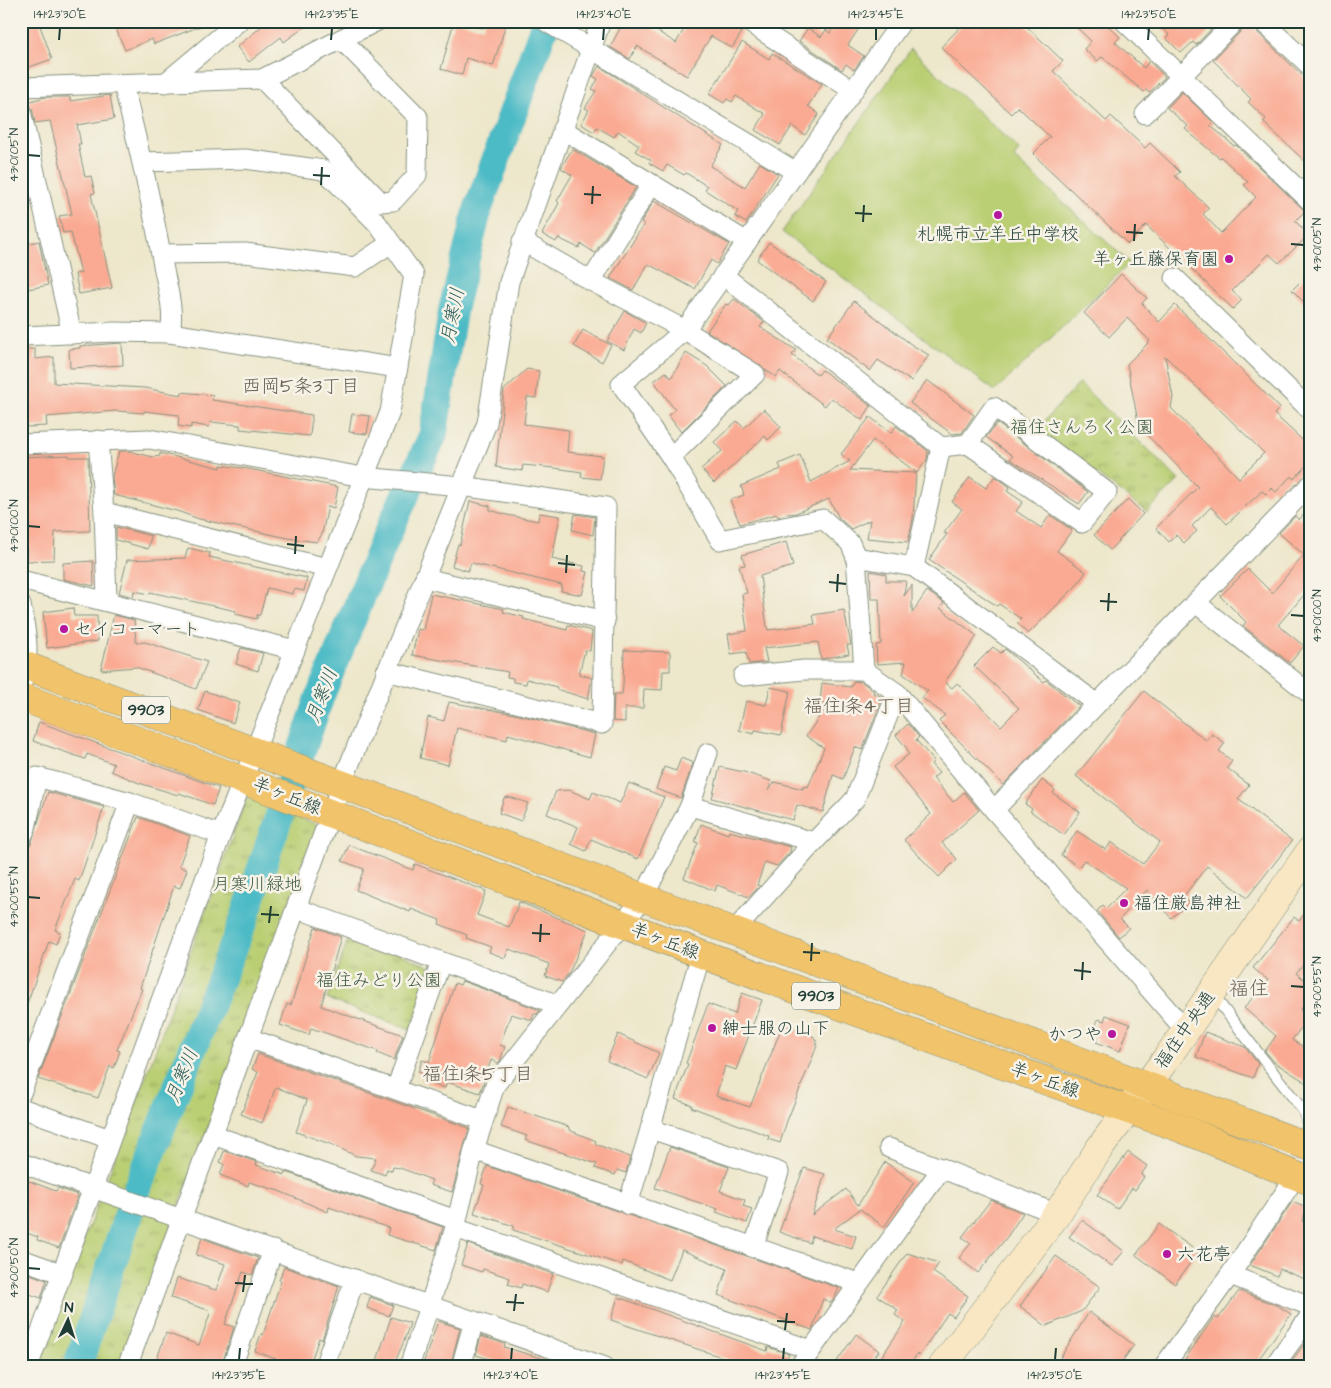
<svg xmlns="http://www.w3.org/2000/svg" width="1331" height="1388" viewBox="0 0 1331 1388" font-family="'Architects Daughter','Klee One',sans-serif">
<defs>
<pattern id="grass-tufts" width="24" height="20" patternUnits="userSpaceOnUse" patternTransform="scale(1.25)"><rect width="24" height="20" fill="#bacf73"/><path d="M3 7l-1-3M5 7V3M7 7l1-3M15 17l-1-3M17 17v-4M19 17l1-3" fill="none" stroke="#97a95f"/></pattern>
</defs>
<rect width="100%" height="100%" fill="#f7f3e8"/>
<filter id="ink" filterUnits="userSpaceOnUse"><feTurbulence type="fractalNoise" baseFrequency=".02" numOctaves="2"/><feDisplacementMap in="SourceGraphic" scale="10" xChannelSelector="R" yChannelSelector="G"/><feConvolveMatrix kernelMatrix="1 2 1 2 8 2 1 2 1" color-interpolation-filters="sRGB"/></filter>
<filter id="wash" filterUnits="userSpaceOnUse"><feTurbulence type="fractalNoise" baseFrequency=".0096" numOctaves="4" result="noise"/><feDisplacementMap in="SourceGraphic" scale="20" xChannelSelector="R" yChannelSelector="G"/><feGaussianBlur stdDeviation="1.12" result="paint"/><feColorMatrix in="noise" values="0 0 0 0 0 0 0 0 0 0 0 0 0 0 0 0 0 1.4 0 .05"/><feComposite in="paint" operator="in"/></filter>
<g filter="url(#wash)">
<rect width="100%" height="100%" fill="#ede7cb"/>
<g fill="url(#grass-tufts)" stroke="#6c8654">
<path d="M1079,383L1179,480L1147,512L1037,429Z"/>
<path d="M247,797L320,826L119,1367H35L136,1104Z"/>
<path d="M351,931L430,967L411,1030L327,999Z"/>
</g>
<path fill="#bacf73" stroke="#6c8654" d="M911,49L1019,150L1014,158L1130,263L995,391L782,232Z"/>
<g fill="none" stroke-linecap="round" stroke-linejoin="round">
<path stroke="#4dbbc6" stroke-width="29" d="M77,1367L137,1189L244,919L321,694L386,537L433,435L453,308L478,209L546,21"/>
</g>
<g id="blocks">
<g fill="#faaa93" fill-rule="evenodd">
<path d="M135,21H140L142,25L151,21L211,22L154,44L152,39L125,50L116,29Z"/>
<path d="M268,21H313L284,42L281,37L249,62L237,47Z"/>
<path d="M454,21L483,28L485,21H507L493,66L466,58L462,75L441,69Z"/>
<path d="M624,21H641L676,43L689,21H725L742,32L732,48L711,36L687,76L637,46L630,59L610,47Z"/>
<path d="M838,21H864L848,45L864,56L854,70L846,64L842,70L799,41L808,28L821,37L826,30L830,33Z"/>
<path d="M966,21H1021L1063,61L1053,71L1106,121L1111,116L1145,148L1150,143L1180,172L1175,176L1209,208L1203,214L1221,233L1256,197L1244,185L1248,182L1221,157L1219,158L1185,129L1188,126L1167,108L1182,92L1213,122L1210,125L1234,146L1236,145L1305,211L1295,221L1309,235L1279,263L1269,254L1232,291L1242,300L1233,309L1146,225L1128,244L1033,154L1050,137L1018,107L1011,114L941,47Z"/>
<path d="M1070,21H1103L1120,37L1115,42L1144,68L1149,61L1165,77L1149,93L1146,90L1144,92L1102,57L1097,61L1084,49L1091,41Z"/>
<path d="M1155,21H1219L1196,45L1193,42L1181,53L1166,38L1169,35Z"/>
<path d="M1246,21H1251L1254,29L1310,83V166L1263,122L1266,119L1248,102L1251,99L1213,60L1243,29Z"/>
<path d="M39,23L52,59L21,70V29Z"/>
<path d="M742,42L769,59L772,53L822,84L808,106L819,114L805,135L792,126L780,145L755,130L765,114L736,96L732,102L727,99L724,103L709,94Z"/>
<path d="M599,66L723,145L710,166L745,187L760,163L778,174L746,223L735,216L738,211L705,190L707,186L686,173L684,175L667,165L663,171L649,163L651,160L635,151L639,145L618,131L614,137L597,127L594,132L581,124L589,110L585,108L596,91L592,89L598,79L593,76Z"/>
<path d="M110,95L114,119L77,125L81,144H78L85,177L91,176L95,193L91,194L112,288L79,294L75,274L81,273L71,232L63,233L59,216L72,214L50,121L35,123L32,108L27,102L45,97H70V101Z"/>
<path d="M572,149L636,187L595,253L581,244L579,248L558,238L556,242L542,234L559,203L557,201L572,175L561,168Z"/>
<path d="M654,201L729,244L717,264L711,260L695,289L648,264L633,290L610,278L644,224L641,222Z"/>
<path d="M39,241L48,285L23,290L21,245Z"/>
<path d="M769,242L826,282L813,301L757,260Z"/>
<path d="M1310,272V308L1292,290Z"/>
<path d="M1121,274L1147,298L1142,303L1159,322L1175,305L1280,408L1274,414L1310,447V461L1294,479L1291,476L1276,492L1272,488L1266,494L1262,491L1227,524L1211,507L1192,526L1197,531L1184,543L1176,535L1169,542L1156,528L1198,487L1139,427L1127,364L1150,341L1127,318L1109,337L1084,313ZM1165,356L1264,453L1239,478L1171,408L1173,397Z"/>
<path d="M734,299L764,322L760,327L796,350L792,355L818,375L822,370L871,406L862,420L831,398L825,406L780,371L776,377L707,331L726,304L729,305Z"/>
<path d="M854,301L912,345L929,355L911,381L878,360L870,371L827,338Z"/>
<path d="M625,311L646,323L641,333L634,329L624,350L607,341Z"/>
<path d="M583,330L611,345L602,362L574,346Z"/>
<path d="M122,343L123,365L70,368L69,349L80,348V346Z"/>
<path d="M21,349H35V359L54,357V383L145,388L181,395L182,392L201,394L213,395L212,400L312,415L310,436L240,429V425L210,422L209,427L191,424V428L178,426L179,415L144,411V413L116,411L46,417L47,426L26,427L23,377L21,378Z"/>
<path d="M686,353L707,366L727,386L681,432L668,415L675,410L654,381L666,372L671,378Z"/>
<path d="M527,369L539,371L536,398L527,397L524,424L569,430L567,452L603,456L600,479L581,477L582,472L555,468L523,465L522,471L496,467L504,390Z"/>
<path d="M927,380L974,415L962,433L952,434L910,403Z"/>
<path d="M764,409L781,427L768,440L765,436L714,483L701,469L722,451L714,442L737,421L744,428Z"/>
<path d="M352,414L370,416L367,434L349,432Z"/>
<path d="M870,417L891,433L896,426L928,451L927,460L917,473L873,440L850,470L916,473L913,519L908,542L867,538L870,520L851,529L839,518L829,499L796,513L789,514L788,513L778,517L777,514L740,524L730,500L744,495L741,486L781,469L779,464L800,455L811,482L850,461L841,454Z"/>
<path d="M997,423L1088,492L1079,504L1010,459L1013,456L986,437Z"/>
<path d="M119,451H129L153,457L160,456V453L221,468V465L249,469L338,487L334,508L328,506L322,534L317,542L288,538L199,519L177,511L114,495L112,476Z"/>
<path d="M69,455V457H88L90,531L55,532L54,560L27,561L26,534H24L23,507H21V457Z"/>
<path d="M995,476L1010,487L1007,491L1023,502L1016,511L1041,528L1050,515L1072,530L1057,551L1086,572L1076,586L1028,634L1017,623L1021,619L999,604L997,606L929,560L947,534L944,533L962,509L952,502L970,477L986,488Z"/>
<path d="M1128,499L1143,514L1110,550L1094,535Z"/>
<path d="M470,501L490,506V510L507,515L538,521L539,513L560,516L552,559L584,566L583,571L588,572L582,595L561,591L562,585L471,563L468,571L452,566L458,544L460,545Z"/>
<path d="M1310,507V588L1278,625L1304,646L1290,663L1243,626L1246,622L1220,596L1248,569L1272,593L1304,555L1279,533L1295,516L1299,520Z"/>
<path d="M575,514L595,517L593,535L572,530Z"/>
<path d="M116,527L151,536L148,549L116,540Z"/>
<path d="M786,542L793,566L760,576L767,627L768,630L815,624L813,615L844,610L851,645H847L849,654L821,659L818,642L764,648L767,662L749,664L746,652L731,654L728,634L747,631L742,594L747,593L739,566L745,565L742,555Z"/>
<path d="M188,548L210,553L209,557L307,578L304,591L294,589L293,594L267,588L260,615H257V619L235,614L236,611L150,592V594L134,591L133,597L119,593L127,560L185,558Z"/>
<path d="M93,561L94,586L63,579V563Z"/>
<path d="M870,571L886,574V581H906L904,596L912,585V613L927,591L944,603L940,608L977,636L945,682L952,688L957,683L1001,726L1019,708L974,666L993,647L1001,653L1005,649L1044,682L1046,680L1079,706L1003,785L939,721L945,715L922,698L928,691L903,674L906,662L877,664L876,645L881,644L879,599H871Z"/>
<path d="M431,594L504,609L503,612L524,617L523,619L567,630L568,625L592,631L590,651L585,650L579,674L592,678L588,699L556,689L557,687L527,679L526,684L513,682V678L507,677L508,672L412,655L418,629L423,630Z"/>
<path d="M73,608L74,616H97L98,641L47,648L43,612Z"/>
<path d="M114,615L134,620L136,643L145,642L207,662L196,689L136,667L101,670Z"/>
<path d="M241,648L263,653L258,671L236,664Z"/>
<path d="M624,650L670,652V671H663L662,690L644,689L643,708H625V722L613,721L614,694H622L623,686Z"/>
<path d="M854,681L862,682L874,691L873,693L883,697L862,750L855,747L843,779L833,775L823,812L797,805L793,820L712,798L720,767L744,772L771,781L769,790L775,782L803,789V786L808,787L824,748L806,736L828,704L820,703L822,683L851,687Z"/>
<path d="M770,687L790,691L781,735L755,730L754,734L739,730L746,701L766,705Z"/>
<path d="M205,691L240,703L233,723L198,710Z"/>
<path d="M1144,691L1207,741L1212,734L1225,743L1219,751L1232,761L1227,768L1249,785L1238,799L1292,841L1247,898L1207,866L1184,896L1189,903L1171,918L1147,890L1120,919L1129,928L1119,937L1097,911L1103,905L1106,908L1126,888L1084,860L1079,867L1061,855L1077,831L1106,850L1111,842L1143,864L1160,842L1076,776Z"/>
<path d="M449,702L515,714L595,734L590,757L508,734L507,740L457,728L448,765L420,758L428,717L444,721Z"/>
<path d="M39,722L219,788L213,805L179,793L178,795L139,783L111,771L114,764L87,754L85,759L33,741Z"/>
<path d="M908,724L919,737L916,740L934,761L931,764L939,773L933,778L953,802L964,792L979,810L942,843L957,859L939,877L904,840L931,814L893,767L909,754L907,751L908,750L896,735Z"/>
<path d="M681,758L693,763L681,798L656,789L664,767L676,771Z"/>
<path d="M1042,780L1055,790L1053,793L1080,812L1064,835L1030,811L1032,809L1025,804Z"/>
<path d="M629,783L664,797L638,859L591,839L586,851L571,844L578,827L547,814L556,791L569,790L590,799L593,792L620,803Z"/>
<path d="M48,792L104,807L79,881L75,879L55,930L60,932L56,944L49,941L23,1015H21V850L31,844Z"/>
<path d="M509,797L528,803L521,821L499,813L504,798Z"/>
<path d="M138,817L190,836L179,866L187,870L180,888L174,886L140,988L142,989L117,1050L120,1051L114,1068L110,1066L98,1098L38,1079Z"/>
<path d="M701,824L728,834L729,831L791,847L790,852L777,866L765,862L757,885L760,886L749,897L717,885L715,891L684,878L698,843L695,842Z"/>
<path d="M349,845L413,870L415,864L486,891L477,915L509,927L519,902L588,930L569,973L562,982L545,976L549,964L509,949L505,958L489,952L491,947L466,938L467,935L439,924L440,920L411,909L410,912L356,890L364,869L342,861Z"/>
<path d="M1310,906V957L1296,973L1310,984V998L1300,1010L1309,1017L1292,1040L1310,1051V1085L1274,1062L1265,1051L1276,1036L1244,1008L1268,980L1253,968L1294,917L1299,921Z"/>
<path d="M315,927L341,937L321,1006L403,1035L394,1060L377,1053L378,1051L311,1028L309,1035L280,1025L287,1004L291,1005Z"/>
<path d="M462,981L540,1010L537,1014H534L532,1020L511,1014L500,1045L505,1047L500,1061L498,1063L491,1060L480,1093L447,1082L445,1088L422,1081L424,1074L418,1072L422,1060L429,1062L455,983L460,985Z"/>
<path d="M742,993L762,1000L736,1070L725,1066L716,1096L750,1107L783,1024L813,1036L816,1040L817,1046L787,1121L780,1143L768,1139L769,1136L691,1107L692,1105L675,1099L688,1064L686,1063L708,1004L735,1014Z"/>
<path d="M1106,1015L1130,1024L1120,1051L1096,1042L1098,1038L1092,1036L1098,1019L1104,1021Z"/>
<path d="M1205,1032L1245,1047L1258,1064L1253,1078L1196,1057Z"/>
<path d="M618,1034L659,1053L648,1079L607,1061Z"/>
<path d="M258,1054L469,1128L452,1192L430,1185L432,1180L400,1168L393,1167L392,1171L387,1169L385,1175L371,1170L376,1158L356,1156L333,1145L296,1132L307,1100L276,1087L262,1123L241,1114L258,1072L252,1069Z"/>
<path d="M508,1107L569,1127V1130L596,1141L595,1144L630,1157L626,1173L617,1170L615,1175L595,1168L597,1164L525,1140L527,1136L501,1127Z"/>
<path d="M670,1147L729,1167L720,1191L745,1200L743,1206L752,1209L747,1223L716,1212L718,1209L655,1188Z"/>
<path d="M224,1151L257,1162L256,1165L285,1175L286,1172L443,1227L436,1250L387,1235L389,1228L329,1207L328,1212L279,1191L249,1182L248,1186L220,1175L224,1164L220,1162Z"/>
<path d="M1128,1152L1147,1166L1141,1175L1144,1177L1135,1190L1132,1188L1117,1209L1097,1195Z"/>
<path d="M885,1162L914,1182L884,1227L860,1209L834,1229L856,1236L852,1249L812,1236L810,1243L779,1232L804,1168L825,1174L812,1215L846,1189L858,1205Z"/>
<path d="M487,1166L839,1288L835,1297L831,1303L823,1299L812,1330L718,1295L727,1269L682,1250L670,1280L623,1261L622,1265L513,1230L514,1226L474,1213L484,1185L481,1184Z"/>
<path d="M21,1178L56,1191L58,1188L78,1195L59,1248L37,1240L38,1237L21,1231Z"/>
<path d="M991,1200L1023,1213L1007,1237L978,1273L959,1258L971,1243L962,1237Z"/>
<path d="M1292,1202L1307,1208L1302,1221L1310,1224V1281L1280,1269L1277,1276L1250,1265Z"/>
<path d="M1082,1220L1124,1251L1112,1266L1069,1237Z"/>
<path d="M1159,1224L1198,1252L1175,1284L1136,1255Z"/>
<path d="M202,1238L258,1258L252,1275L243,1272L225,1324L234,1327L221,1367H154L166,1333L199,1345L211,1311L171,1298L177,1278L216,1290L225,1264L196,1255Z"/>
<path d="M468,1244L553,1274L547,1292L522,1284L521,1288L508,1284L510,1278L483,1269L482,1272L461,1265Z"/>
<path d="M907,1253L939,1263L933,1272L968,1296L954,1317L948,1313L919,1356L917,1354L909,1367H891L880,1359L905,1322L895,1315L898,1310L877,1296Z"/>
<path d="M1056,1256L1100,1287L1082,1311L1046,1326L1020,1306Z"/>
<path d="M284,1267L339,1286L322,1340L319,1338L309,1367H285L286,1363L255,1351L261,1334L263,1335L281,1281L279,1280Z"/>
<path d="M21,1271L47,1280L41,1298L21,1291Z"/>
<path d="M1239,1291L1278,1306L1291,1314L1253,1367H1191L1183,1362L1214,1317L1218,1319Z"/>
<path d="M370,1297L393,1305L389,1316L367,1308Z"/>
<path d="M618,1297L767,1351L768,1347L789,1354L784,1367H752L667,1339L611,1320Z"/>
<path d="M1089,1312L1134,1345L1118,1367H1072L1060,1358Z"/>
<path d="M391,1317L410,1323L404,1341L393,1367H375Z"/>
<path d="M438,1321L460,1328L450,1367H422Z"/>
<path d="M856,1334L879,1351L867,1367H833Z"/>
<path d="M481,1336L505,1344L504,1347L561,1364L560,1367H502L503,1363L476,1355Z"/>
<path d="M1310,1336V1367H1287L1300,1350Z"/>
</g>
</g>
</g>
<g filter="url(#ink)">
<use href="#blocks" fill-opacity="0" stroke="#869280" stroke-width="1"/>
<g fill="none" stroke-linecap="round" stroke-linejoin="round">
<g stroke="#869280" stroke-width="12">
<path id="lane" d="M1213,995L1305,1113L1310,1138"/>
</g>
<g stroke="#869280" stroke-width="21">
<g id="street">
<path d="M545,21L796,172"/>
<path d="M747,21L852,90"/>
<path d="M1124,21L1310,201"/>
<path d="M1262,21L1310,66"/>
<path d="M262,79L381,202L393,201L417,175L418,117L341,39"/>
<path d="M165,83L239,21"/>
<path d="M123,84C138,144 152,204 163,265C167,287 175,311 170,333"/>
<path d="M21,87L262,79L377,21"/>
<path d="M21,111L72,334"/>
<path d="M1145,114L1235,21"/>
<path d="M562,129L747,242"/>
<path d="M651,185L591,281L685,330L755,374L671,457"/>
<path d="M522,241L591,281"/>
<path d="M161,254L245,253L355,267L391,243"/>
<path d="M723,275L941,447L914,567L856,557L864,670H804L743,676"/>
<path d="M1175,278L1310,410"/>
<path d="M21,336L115,332L170,333L398,368"/>
<path d="M98,440L104,512L327,568"/>
<path d="M21,444L149,439L363,477L461,486L606,507L602,724L386,671"/>
<path d="M941,447L968,444L994,407L1107,492L1082,523L968,444"/>
<path d="M104,512L107,600"/>
<path d="M856,557L850,543L823,519L720,540L671,457L621,384L685,330L902,21"/>
<path d="M914,567L1096,703"/>
<path d="M425,578L605,621"/>
<path d="M21,580L295,650"/>
<path d="M1196,603L1310,694"/>
<path d="M21,605C27,637 31,655 21,687"/>
<path d="M864,670L897,693L994,810L1185,1030"/>
<path d="M690,806L708,753"/>
<path d="M994,810L1310,485"/>
<path d="M21,839L26,828L37,777L130,802L221,835"/>
<path d="M296,908L556,1004"/>
<path d="M734,931L814,842L855,799L897,693"/>
<path d="M248,1038L482,1120"/>
<path d="M396,1089L441,962"/>
<path d="M21,1093L130,802"/>
<path d="M21,1108L110,1139"/>
<path d="M651,1129L779,1172L753,1248"/>
<path d="M213,1135L456,1220"/>
<path d="M889,1148L1057,1214"/>
<path d="M474,1150L858,1283"/>
<path d="M21,1163L605,1367"/>
<path d="M628,1205L701,954"/>
<path d="M455,1228L811,1350"/>
<path d="M21,1259L63,1274"/>
<path d="M1230,1275L1310,1306"/>
<path d="M28,1367L221,835L390,412L414,275L377,223L324,170L245,159L142,162"/>
<path d="M127,1367L342,783L487,423L509,282L601,21"/>
<path d="M232,1367L273,1250"/>
<path d="M324,1367L355,1279"/>
<path d="M409,1367L455,1228L474,1150L495,1085L643,898L690,806L814,842"/>
<path d="M461,1367L474,1321"/>
<path d="M799,1367L942,1168"/>
<path d="M1163,1367L1230,1275L1296,1176"/>
<path d="M1273,1367L1310,1316"/>
</g>
</g>
<g stroke="#869280" stroke-width="29">
<path id="secondary" d="M942,1367L1057,1214L1099,1149L1166,1059L1310,851"/>
</g>
<g stroke="#869280" stroke-width="29">
<g id="primary">
<path d="M21,664C451,825 880,987 1310,1147"/>
<path d="M21,697C404,839 783,990 1169,1124C1216,1141 1262,1163 1310,1181"/>
</g>
</g>
<use href="#lane" stroke="#fff" stroke-width="10"/>
<use href="#street" stroke="#fff" stroke-width="19"/>
<use href="#secondary" stroke="#f9e7c3" stroke-width="28"/>
<use href="#primary" stroke="#f1c36a" stroke-width="28"/>
</g>
</g>
<path fill="none" stroke="#1f3d34" stroke-width="2" d="M59,40L60,28M331,40L332,28M603,40L604,28M876,40V28M1148,40L1149,28M28,155L40,156M313,175L330,176M321,185L322,167M584,194L601,195M592,204L593,186M855,213L872,214M863,222L864,205M1126,232L1143,233M1134,241L1135,224M1291,244L1304,245M28,526L40,527M287,544L304,546M295,554L296,536M558,563L575,565M566,573L567,555M829,582L846,584M837,592L838,574M1100,601L1117,602M1108,611L1109,593M1291,615L1304,616M28,897L40,898M261,914L279,915M269,923L271,906M532,933L550,934M540,942L541,924M803,952L820,953M811,961L812,943M1074,970L1091,972M1082,980L1083,962M1291,986L1304,987M28,1268L40,1269M235,1283L253,1284M243,1292L245,1275M506,1302L524,1303M514,1311L516,1294M777,1321L795,1322M785,1330L787,1313M239,1360L240,1348M511,1360L512,1348M783,1360L784,1348M1055,1360L1056,1348"/>
<g fill="#b5179e" stroke="#f7f3e8" stroke-width="2">
<circle cx="998" cy="215" r="5"/>
<circle cx="1229" cy="259" r="5"/>
<circle cx="64" cy="629" r="5"/>
<circle cx="1124" cy="903" r="5"/>
<circle cx="712" cy="1028" r="5"/>
<circle cx="1112" cy="1034" r="5"/>
<circle cx="1167" cy="1254" r="5"/>
</g>
<g text-anchor="middle" dominant-baseline="central" stroke-width="5" stroke-linejoin="round" paint-order="stroke">
<g fill="#f7f3e8" stroke="#60746a" stroke-width="1">
<rect x="122" y="696.5" width="48" height="27" rx="4"/>
<rect x="792" y="982.5" width="48" height="27" rx="4"/>
</g>
<g font-size="16" font-weight="bold" fill="#1f3d34">
<text x="146" y="710">9903</text>
<text x="816" y="996">9903</text>
</g>
<g font-size="18" fill="#1f3d34" stroke="#f7f3e8" text-anchor="start">
<text x="998" y="234" text-anchor="middle">札幌市立羊丘中学校</text>
<text x="1219" y="259" text-anchor="end">羊ヶ丘藤保育園</text>
<text x="74" y="629">セイコーマート</text>
<text x="1134" y="903">福住厳島神社</text>
<text x="722" y="1028">紳士服の山下</text>
<text x="1102" y="1034" text-anchor="end">かつや</text>
<text x="1177" y="1254">六花亭</text>
</g>
<g font-size="18" fill="#3e5a41" stroke="#f7f3e8">
<text x="1082" y="427">福住さんろく公園</text>
<text x="257" y="884">月寒川緑地</text>
<text x="379" y="980">福住みどり公園</text>
</g>
<g font-size="18" fill="#1f3d34" stroke="#f7f3e8">
<text transform="translate(287 796) rotate(22)">羊ヶ丘線</text>
<text transform="translate(665 941) rotate(21)">羊ヶ丘線</text>
<text transform="translate(1185 1030) rotate(-55)">福住中央通</text>
<text transform="translate(1045 1080) rotate(20)">羊ヶ丘線</text>
</g>
<g font-size="19" font-style="italic" fill="#2a5c58" stroke="#f7f3e8">
<text transform="translate(453 316) rotate(-79)">月寒川</text>
<text transform="translate(322 696) rotate(-69)">月寒川</text>
<text transform="translate(182 1076) rotate(-68)">月寒川</text>
</g>
<g font-size="19" fill="#6c6355" stroke="#f7f3e8">
<text x="301" y="386">西岡5条3丁目</text>
<text x="859" y="706">福住1条4丁目</text>
<text x="478" y="1074">福住1条5丁目</text>
</g>
<g font-size="20" fill="#6c6355" stroke="#f7f3e8">
<text x="1249" y="989">福住</text>
</g>
</g>
<rect width="1331" height="1388" fill="none" stroke="#f7f3e8" stroke-width="55"/>
<g transform="translate(68 1320) rotate(4)" stroke="#f7f3e8" stroke-width="4" paint-order="stroke">
<path d="M0-4L9 19L0 12L-9 19Z" fill="#1f3d34"/>
<text y="-8" font-size="14" font-weight="bold" text-anchor="middle" fill="#1f3d34">N</text>
</g>
<rect x="28" y="28" width="1276" height="1332" fill="none" stroke="#1f3d34" stroke-width="2"/>
<g font-size="12" text-anchor="middle" fill="#1f3d34">
<text x="60" y="18">141°23'30"E</text>
<text x="332" y="18">141°23'35"E</text>
<text x="604" y="18">141°23'40"E</text>
<text x="876" y="18">141°23'45"E</text>
<text x="1149" y="18">141°23'50"E</text>
<text transform="translate(14 155) rotate(-90)" y="4">43°01'05"N</text>
<text transform="translate(1317 245) rotate(-90)" y="4">43°01'05"N</text>
<text transform="translate(14 526) rotate(-90)" y="4">43°01'00"N</text>
<text transform="translate(1317 616) rotate(-90)" y="4">43°01'00"N</text>
<text transform="translate(14 897) rotate(-90)" y="4">43°00'55"N</text>
<text transform="translate(1317 987) rotate(-90)" y="4">43°00'55"N</text>
<text transform="translate(14 1268) rotate(-90)" y="4">43°00'50"N</text>
<text x="239" y="1379">141°23'35"E</text>
<text x="511" y="1379">141°23'40"E</text>
<text x="783" y="1379">141°23'45"E</text>
<text x="1055" y="1379">141°23'50"E</text>
</g>
</svg>
